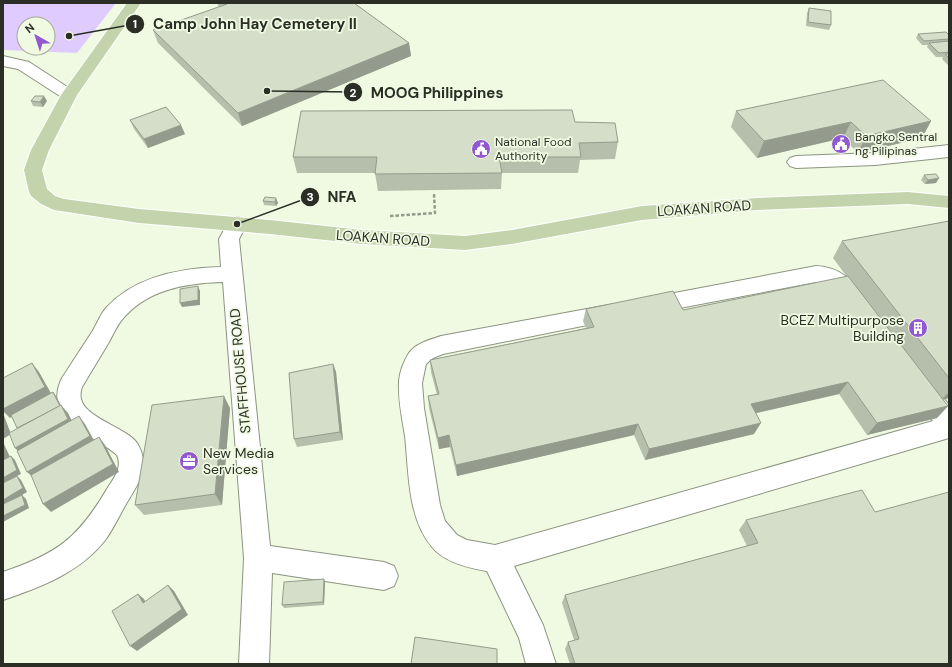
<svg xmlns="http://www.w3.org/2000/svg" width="952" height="667" viewBox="0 0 952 667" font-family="'DM Sans',sans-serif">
<rect width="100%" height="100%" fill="#f0fae3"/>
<path fill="#e0cbfe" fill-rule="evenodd" d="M3,3H116L77,53L3,50ZM24,24H48V48H24Z"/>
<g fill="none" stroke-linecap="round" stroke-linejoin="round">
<g stroke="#8b947f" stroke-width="2">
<g id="minor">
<path d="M3,56L29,62L75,92L77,95L75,98L69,100L63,98L18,69L3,66Z"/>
<path d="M949,145V157L875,165L796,168L790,166L787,162L790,158L796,156L875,153Z"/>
<path d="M237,217L244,219L247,224L239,239L270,546L384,562L394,566L398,576L394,586L384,590L272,573L269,664H239L244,558L223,282C185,283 145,290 121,321C116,327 113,335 109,342C100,357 91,372 82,387C81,390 80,395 81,399C85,418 127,428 137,443C150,463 140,482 129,499C121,512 115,526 106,539C81,572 41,587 3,600V572C57,554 78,538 107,489C113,479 123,468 117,455C95,435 41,420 62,378C72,363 82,347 92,332C97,324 100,315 106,308C135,276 181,268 221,267L219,239L230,219Z"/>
<path d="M816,266C840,267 855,281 867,302L864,308C839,315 843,283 816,282L648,314L640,312L637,306L640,300L648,298Z"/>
<path d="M614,304L622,306L625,312L622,318L443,354L433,358L426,364L422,383L424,408L440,505L445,521L457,535L467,540L495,545L933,421L911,390L915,383L923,380L931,383L949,405V438L514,566L543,625L556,664H526L519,638L487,571C468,568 444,562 432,547C407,517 409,472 405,436C402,418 398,400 399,381C400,371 404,361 409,353C416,343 430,340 441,336Z"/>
</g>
</g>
<g stroke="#fff" stroke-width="2">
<path id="major" d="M127,3H141L77,95L49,150L42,170L47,189L55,196L64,199L139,209L270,220L362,230L465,236L512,230L642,206L757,198L908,192L949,196V208L908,204L757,210L642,220L512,244L465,250L362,244L270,234L139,223L54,210L41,204L31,196L29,192L24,170L31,150L61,95Z"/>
</g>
<path stroke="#939a8a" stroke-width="2.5" stroke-dasharray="3.5 2" stroke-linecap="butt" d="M390,216L435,213L434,194"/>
<use href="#minor" fill="#fff" fill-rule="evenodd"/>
<use href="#major" fill="#c3d4ac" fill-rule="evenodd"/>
</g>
<g fill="#b6bfac">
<path d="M217,3H354L409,43L411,56L242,126L158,43L153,30L219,7Z"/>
<path d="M809,8L831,25L829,30L806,26L807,13Z"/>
<path d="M918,34L949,35V65H948L942,59L943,57H936L927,47L928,45H922L916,38Z"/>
<path d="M31,101H47L43,107L33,106Z"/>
<path d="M736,111L931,121L922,138L858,153L843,138L757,158L731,127Z"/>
<path d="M130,120L185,134L148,148L134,129Z"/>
<path d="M575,122L618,142L615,159L580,160L578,173H502L501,189L378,191L375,173H297L293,157Z"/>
<path d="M924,175L936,183L925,184L921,180Z"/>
<path d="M265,197L278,203L276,206L264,205L263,201Z"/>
<path d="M949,221V398L943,400L948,406L937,418L867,435L839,394L756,413L754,434L645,460L634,435L457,476L450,447L439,449L429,408L428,396L437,395L431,372L430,360L586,328L583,321L586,309L683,310L847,277L833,258L842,241Z"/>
<path d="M333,364L336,372L343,440L297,447L294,439Z"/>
<path d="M230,408L222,505L144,515L135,505Z"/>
<path d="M875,512L949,664H570L565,649L568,642L574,640L562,603L565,595L747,546L739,530L746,520Z"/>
<path d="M325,582L324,605L284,608L282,605Z"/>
</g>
<g fill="#949b8c">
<path d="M409,43L411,56L242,126L238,113Z"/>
<path d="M44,96L47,101L43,107L40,102Z"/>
<path d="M931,121L922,138L858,153L866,136Z"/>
<path d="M851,122L843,138L757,158L764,141Z"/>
<path d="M181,125L185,134L148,148L144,139Z"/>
<path d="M939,178L936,183L925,184L928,180Z"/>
<path d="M276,198L278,203L276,206L275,202Z"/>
<path d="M198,286L200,291V305L182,307L180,303Z"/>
<path d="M32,363L39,372L52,395L10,418L3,411V409Z"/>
<path d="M333,364L336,372L343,440L340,432Z"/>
<path d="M848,382L839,394L744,416L751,404Z"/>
<path d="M53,392L56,396L64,411L22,433Z"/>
<path d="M949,392V398L941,400Z"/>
<path d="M224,396L230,408L222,505L215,494Z"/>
<path d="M61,405L68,413L75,427L23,456L15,448Z"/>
<path d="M948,406L937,418L867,435L877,423Z"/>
<path d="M3,413L11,434L3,439Z"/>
<path d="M79,416L85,424L96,444L35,479L27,472Z"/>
<path d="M761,423L754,434L645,460L649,449Z"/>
<path d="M638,424L634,435L457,476L456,465Z"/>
<path d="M449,435L450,447L439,449L438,438Z"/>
<path d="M99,437L105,445L119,472L51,512L43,504Z"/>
<path d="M3,442L10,457L3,461Z"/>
<path d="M11,456L15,460L21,474L17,476L21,480L27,492L22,495L26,499L29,508L3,522V478Z"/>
<path d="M324,579L325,582L324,605L323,602Z"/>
<path d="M168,585L174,591L188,615L137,651L130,646Z"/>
<path d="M138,594L144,599L149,609L143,603Z"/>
</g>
<g fill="#d4dec8" stroke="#949b8c">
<path d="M226,3H354L409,43L238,113L153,30L227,4Z"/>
<path d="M809,8L831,11V25L808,22Z"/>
<path d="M946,32L949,35V39L924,41L918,34Z"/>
<path d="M949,41V52L939,53L929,43Z"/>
<path d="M945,54H949V58Z"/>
<path d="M883,80L931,121L866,136L851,122L764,141L736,111Z"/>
<path d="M35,96H44L40,102L31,101Z"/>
<path d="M166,107L181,125L144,139L130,120Z"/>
<path d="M572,110L575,122L615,123L618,142L579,143L581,157H499L502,173L375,174L377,157H293L301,111Z"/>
<path d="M936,174L939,178L928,180L924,175Z"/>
<path d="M265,197L276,198L275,202L263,201Z"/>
<path d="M949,221V378L842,241Z"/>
<path d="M848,276L948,406L877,423L848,382L751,404L761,423L649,449L638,424L456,465L449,435L438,438L428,396L439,394L430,360L594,327L586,309L673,291L683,310Z"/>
<path d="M198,286V300L180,303V289Z"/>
<path d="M32,363L45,387L3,409V378Z"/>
<path d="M333,364L340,432L294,439L289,373Z"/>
<path d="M53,392L60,406L17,428L11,415Z"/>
<path d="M224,396L215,494L135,505L152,405Z"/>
<path d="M61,405L68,419L15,448L9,433Z"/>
<path d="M79,416L90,436L27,472L17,451Z"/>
<path d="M99,437L113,464L43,504L31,475Z"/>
<path d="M3,448L5,453L3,455Z"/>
<path d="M11,456L17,470L3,478V460Z"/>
<path d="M17,476L23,488L3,500V483Z"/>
<path d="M862,490L875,512L949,492V664H575L568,642L579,639L565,595L758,543L746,520Z"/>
<path d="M22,495L25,505L3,516V504Z"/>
<path d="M324,579L323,602L282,605L284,582Z"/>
<path d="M168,585L182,609L130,646L112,611L138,594L143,603Z"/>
<path d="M415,637L497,649V664H411Z"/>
</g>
<defs>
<g id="civic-disc" transform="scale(1)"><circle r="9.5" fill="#9158cf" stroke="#f0fae3"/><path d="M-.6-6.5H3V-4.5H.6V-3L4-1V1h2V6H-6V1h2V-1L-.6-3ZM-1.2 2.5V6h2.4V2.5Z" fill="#fff"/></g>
<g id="building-disc" transform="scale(1)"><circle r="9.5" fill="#9158cf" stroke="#f0fae3"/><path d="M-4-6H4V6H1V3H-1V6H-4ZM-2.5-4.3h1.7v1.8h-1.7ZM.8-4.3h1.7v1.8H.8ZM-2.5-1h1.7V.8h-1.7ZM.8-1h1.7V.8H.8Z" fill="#fff"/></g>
<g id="office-disc" transform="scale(1)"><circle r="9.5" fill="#9158cf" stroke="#f0fae3"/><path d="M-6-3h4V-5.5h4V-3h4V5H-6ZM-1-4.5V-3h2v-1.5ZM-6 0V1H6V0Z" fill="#fff"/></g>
</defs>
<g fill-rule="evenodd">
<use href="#civic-disc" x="841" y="144"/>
<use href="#civic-disc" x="481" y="149"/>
<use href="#building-disc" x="918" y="328"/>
<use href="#office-disc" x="189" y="461"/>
</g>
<g text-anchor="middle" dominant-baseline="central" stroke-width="3.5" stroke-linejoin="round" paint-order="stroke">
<g font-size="12" fill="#2a2e25" stroke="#f0fae3" text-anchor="start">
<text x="855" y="137">Bangko Sentral<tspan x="855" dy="14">ng Pilipinas</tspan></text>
<text x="495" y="142">National Food<tspan x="495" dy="14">Authority</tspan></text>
</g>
<g font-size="14" fill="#2a2e25" stroke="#f0fae3">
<text transform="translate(704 208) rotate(-4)">LOAKAN ROAD</text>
<text transform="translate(383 238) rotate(4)">LOAKAN ROAD</text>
<text transform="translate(240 371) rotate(-95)">STAFFHOUSE ROAD</text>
</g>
<g font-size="14" fill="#2a2e25" stroke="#f0fae3" text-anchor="end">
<text x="904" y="320">BCEZ Multipurpose<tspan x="904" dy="16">Building</tspan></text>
<text x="203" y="453" text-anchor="start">New Media<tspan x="203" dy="16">Services</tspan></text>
</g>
</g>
<path fill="none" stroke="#2a2e25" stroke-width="1.5" d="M69 36L135 24M267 91L353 92M237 224L310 197"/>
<g fill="#2a2e25" stroke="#f0fae3" stroke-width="1.5">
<circle cx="69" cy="36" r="4"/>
<circle cx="267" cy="91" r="4"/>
<circle cx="237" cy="224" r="4"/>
<circle cx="135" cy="24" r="10"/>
<circle cx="353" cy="92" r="10"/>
<circle cx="310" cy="197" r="10"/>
</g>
<g font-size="12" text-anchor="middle" font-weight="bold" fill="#fff">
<text x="135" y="28">1</text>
<text x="353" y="97">2</text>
<text x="310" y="201">3</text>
</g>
<g font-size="15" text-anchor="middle" font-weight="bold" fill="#2a2e25" stroke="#f0fae3" stroke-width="3.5" stroke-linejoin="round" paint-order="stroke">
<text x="255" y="29">Camp John Hay Cemetery II</text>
<text x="437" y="98">MOOG Philippines</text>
<text x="342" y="202">NFA</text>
</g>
<rect width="952" height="667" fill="none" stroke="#2a2e25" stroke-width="8"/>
<g transform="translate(36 36) rotate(321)"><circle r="19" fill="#f0fae3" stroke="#a1a897"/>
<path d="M0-3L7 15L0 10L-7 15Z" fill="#9158cf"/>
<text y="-6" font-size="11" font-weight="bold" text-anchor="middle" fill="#2a2e25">N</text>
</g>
</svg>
